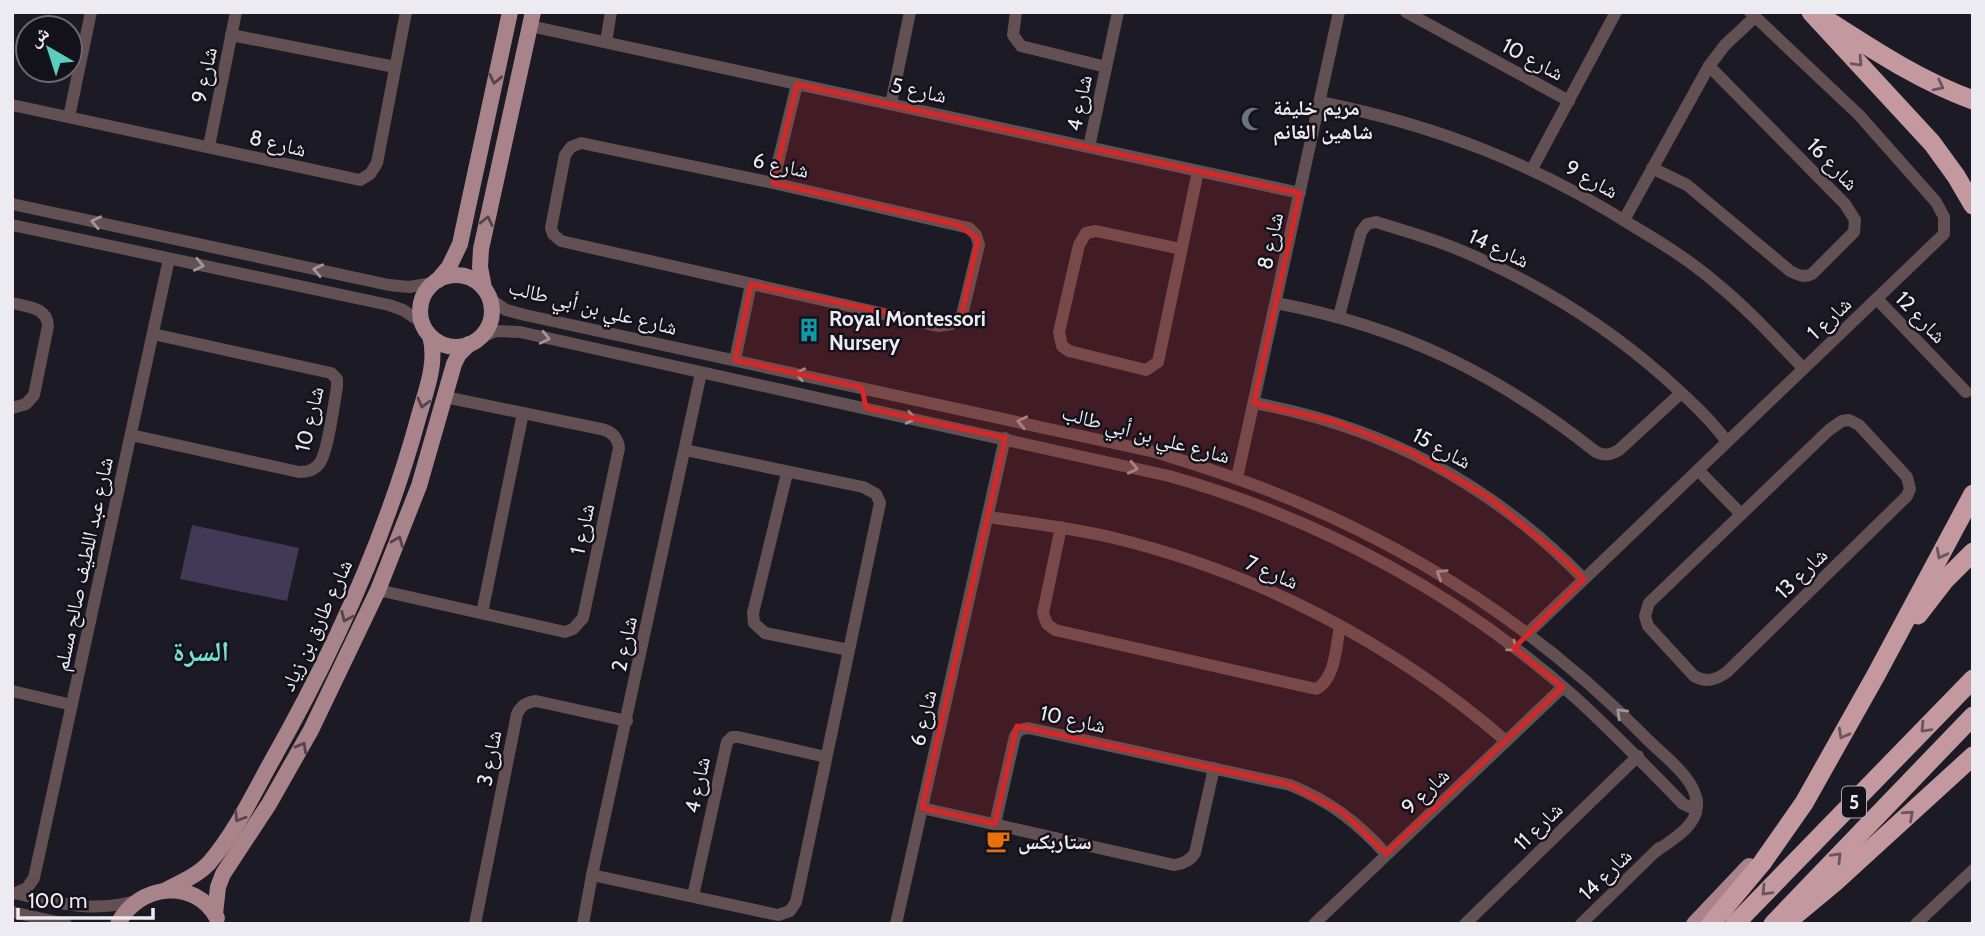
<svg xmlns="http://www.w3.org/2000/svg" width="1985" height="936" viewBox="0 0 1985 936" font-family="Cabin,'Noto Naskh Arabic',sans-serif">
<rect width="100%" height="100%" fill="#1c1a24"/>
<path fill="#403a57" d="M192,525L299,548L287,601L180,579Z"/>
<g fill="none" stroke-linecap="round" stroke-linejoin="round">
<g stroke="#625052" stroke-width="12">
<path d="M1016,12L1013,35L1021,46L1106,67"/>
<path d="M1406,12L1569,101"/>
<path d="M530,26L1300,193"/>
<path d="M231,35L395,67"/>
<path d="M606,42L611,12"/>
<path d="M1320,102C1434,125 1534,163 1633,226C1662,243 1691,261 1716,283C1748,309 1775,339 1803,368"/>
<path d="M891,104L910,12"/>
<path d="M12,105L360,180L370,174L377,163L406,12"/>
<path d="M69,117L91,12"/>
<path d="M581,143L773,183L969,228L976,235L979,245L962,315L951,324L938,326L561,241L553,234L551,228L565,155L571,147Z"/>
<path d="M209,146L236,12"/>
<path d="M1089,147L1118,12"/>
<path d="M1652,168L1687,185L1790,271C1798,275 1804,278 1812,274L1854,232L1855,220L1845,204L1709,66"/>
<path d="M1532,169L1616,12"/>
<path d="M773,183L797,84"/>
<path d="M12,204L389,285L409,287L433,283"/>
<path d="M1624,220L1709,66L1725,45L1755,17"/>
<path d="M12,225L389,305L403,310L421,322"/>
<path d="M1181,249L1096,231L1086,233L1079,245L1059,332L1062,346L1069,351L1146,370L1158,362L1198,171"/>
<path d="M490,299L506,310L525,315L1155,452C1194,464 1232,476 1270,491C1413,547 1541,630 1648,740C1665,757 1699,781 1697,807C1696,827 1670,841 1655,852"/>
<path d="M1877,299L1966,392"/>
<path d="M12,303C28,307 47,307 48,326L34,395L26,404L12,408"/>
<path d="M1276,303C1402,327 1496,373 1596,452C1605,456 1611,455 1619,450L1681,393"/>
<path d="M1339,316L1361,232L1367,224L1376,222C1405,231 1434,239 1462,251C1535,282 1604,324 1664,377C1687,398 1709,417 1727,442"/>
<path d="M479,338L496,331L520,332L1169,476C1319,518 1461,595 1577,699C1614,733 1648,768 1683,804L1690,807L1697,801"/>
<path d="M735,360L751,284"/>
<path d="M1254,403C1385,427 1491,484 1584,579"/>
<path d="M1849,420L1859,425L1907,477L1910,489L1907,496L1727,672C1716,680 1706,683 1694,676L1648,626L1645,616L1649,603L1829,430L1842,421Z"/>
<path d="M131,435L299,472C307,472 313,471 319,464C328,453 334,403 337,387V379L331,373L153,334"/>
<path d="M1698,470L1741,514"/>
<path d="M787,473L753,613L754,623L765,633L849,650"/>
<path d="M1237,478L1339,12"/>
<path d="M988,517C1030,523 1072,528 1114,538C1258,573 1393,643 1506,741"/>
<path d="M1061,527L1043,613L1047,624L1055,630L1316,689C1336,679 1336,645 1340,626"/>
<path d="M378,590L565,632L573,629L583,618L619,448C618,437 611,431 601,429L445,397"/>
<path d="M482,613L523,413"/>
<path d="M1528,633L1944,234V217L1936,202L1859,115L1750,12"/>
<path d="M12,691L72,705"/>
<path d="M922,808L1174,865C1183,864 1190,861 1195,853L1214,768"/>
<path d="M995,824L1015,736L1019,730L1028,728L1290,785C1330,801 1358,823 1386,854"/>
<path d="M592,875L778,915L790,911L796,902L880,503L876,494L863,487L685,450"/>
<path d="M14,893C59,903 90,913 136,901"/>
<path d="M16,893L27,888L34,878L169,259"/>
<path d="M693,896L727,742L732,737H738L826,757"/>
<path d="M12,912L66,924"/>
<path d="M475,924L517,714C521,705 527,702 536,701L627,721"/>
<path d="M583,924L592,875L701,373"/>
<path d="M896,924L1005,438"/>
<path d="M1314,924L1563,687"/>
<path d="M1465,924L1638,756"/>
<path d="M1581,924L1659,848"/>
<path d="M1916,924L1973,870"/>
</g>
<g stroke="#a88389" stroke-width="16">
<circle cx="456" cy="311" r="36"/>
<path d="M438,280L449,267L460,244L510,12"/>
<path d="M484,288L480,267L481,249L533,12"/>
<path d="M164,891C179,883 197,876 209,863C234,834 252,797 270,764C332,655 385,540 418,419C425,393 438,363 430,336"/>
<path d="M215,914L218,887L223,874L269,804L311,730L378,590L419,486L454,364L459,354L469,344"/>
<path d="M118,924C138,884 195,877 217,918"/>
<path d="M1694,924L1749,866"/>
</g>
<g stroke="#c4989f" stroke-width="19">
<path d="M1811,12L1932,143L1956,176L1973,205"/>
<path d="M1830,22C1875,51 1921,81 1973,100"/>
<path d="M1918,615L1945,580L1973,552"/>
<path d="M1793,917L1834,883L1973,756"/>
<path d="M1711,924L1762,863L1804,803L1876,675L1973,494"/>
<path d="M1735,924L1973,679"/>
<path d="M1773,924L1973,716"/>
</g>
</g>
<defs><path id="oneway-chevron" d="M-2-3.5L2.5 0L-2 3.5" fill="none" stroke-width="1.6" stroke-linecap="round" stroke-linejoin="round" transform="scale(1.75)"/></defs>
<g stroke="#6c545c">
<use href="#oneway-chevron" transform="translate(1858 62) rotate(47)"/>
<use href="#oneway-chevron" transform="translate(1939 86) rotate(27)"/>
<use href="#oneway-chevron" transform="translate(1941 554) rotate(118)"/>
<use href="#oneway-chevron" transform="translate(1925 728) rotate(134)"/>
<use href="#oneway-chevron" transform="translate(1843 734) rotate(119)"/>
<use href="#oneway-chevron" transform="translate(1909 815) rotate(-42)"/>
<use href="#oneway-chevron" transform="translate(1837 857) rotate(-46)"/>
<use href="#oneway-chevron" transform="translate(1766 891) rotate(134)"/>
</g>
<g stroke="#56444c">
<use href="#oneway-chevron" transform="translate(495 79) rotate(102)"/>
<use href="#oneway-chevron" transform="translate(487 221) rotate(-78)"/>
<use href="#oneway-chevron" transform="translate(423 403) rotate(105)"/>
<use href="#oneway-chevron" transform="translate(398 541) rotate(-68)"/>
<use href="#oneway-chevron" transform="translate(346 617) rotate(114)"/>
<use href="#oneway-chevron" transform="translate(302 747) rotate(-61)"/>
<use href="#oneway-chevron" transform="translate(239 817) rotate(122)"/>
</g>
<g stroke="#a0969a">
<use href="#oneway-chevron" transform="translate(96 222) rotate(-168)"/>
<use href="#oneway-chevron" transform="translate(199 265) rotate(12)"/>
<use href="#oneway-chevron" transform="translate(318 270) rotate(-168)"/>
<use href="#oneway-chevron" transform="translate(545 338) rotate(13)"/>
<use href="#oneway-chevron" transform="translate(800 374) rotate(-168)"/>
<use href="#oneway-chevron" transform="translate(911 418) rotate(12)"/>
<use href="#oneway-chevron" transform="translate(1022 422) rotate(-168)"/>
<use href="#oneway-chevron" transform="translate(1133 468) rotate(13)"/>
<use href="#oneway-chevron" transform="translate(1441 574) rotate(-148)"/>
<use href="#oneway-chevron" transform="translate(1513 647) rotate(37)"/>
<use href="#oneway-chevron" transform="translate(1621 713) rotate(-136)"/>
</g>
<path fill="#d62828" fill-opacity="0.2" stroke="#d62828" stroke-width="5" stroke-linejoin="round" d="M797,84L1300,193L1254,403L1334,421L1410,451L1490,498L1562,557L1584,579L1514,648L1563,687L1386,854L1342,812L1290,785L1017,726L995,824L922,808L1005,438L866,408L862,388L735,360L751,284L947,325L961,317L978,239L958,225L773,183Z"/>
<defs>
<g id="mosque-bare" transform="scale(1.89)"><path d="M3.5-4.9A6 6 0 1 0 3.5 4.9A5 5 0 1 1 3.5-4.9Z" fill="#6b7280" stroke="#13111a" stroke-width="2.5" paint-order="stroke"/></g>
<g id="building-bare" transform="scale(1.89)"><path d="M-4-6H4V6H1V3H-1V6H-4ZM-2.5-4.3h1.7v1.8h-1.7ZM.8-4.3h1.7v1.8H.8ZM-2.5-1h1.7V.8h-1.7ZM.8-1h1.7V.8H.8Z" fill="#0f9aa8" stroke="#13111a" stroke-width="2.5" paint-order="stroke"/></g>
<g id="cafe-bare" transform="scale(1.89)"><path d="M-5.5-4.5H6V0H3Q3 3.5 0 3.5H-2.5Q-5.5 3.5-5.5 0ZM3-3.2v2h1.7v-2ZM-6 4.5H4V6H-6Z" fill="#e8710a" stroke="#13111a" stroke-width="2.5" paint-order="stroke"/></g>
</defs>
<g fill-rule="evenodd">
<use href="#mosque-bare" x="1253" y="119"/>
<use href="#building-bare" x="809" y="330"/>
<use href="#cafe-bare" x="998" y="841"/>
</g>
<g text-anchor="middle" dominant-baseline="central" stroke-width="5" stroke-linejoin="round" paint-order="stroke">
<rect fill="#13111a" stroke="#abaab0" stroke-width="2" x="1842" y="786.5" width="24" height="31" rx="5"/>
<g font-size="19" font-weight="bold" fill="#ecebf1">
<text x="1854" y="802">5</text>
</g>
<g font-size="21" fill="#ecebf1" stroke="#13111a">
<text transform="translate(1533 59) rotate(28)">شارع 10</text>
<text transform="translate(204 75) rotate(-78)">شارع 9</text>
<text transform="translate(919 90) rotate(12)">شارع 5</text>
<text transform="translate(1079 103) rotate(-78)">شارع 4</text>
<text transform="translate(278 143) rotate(13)">شارع 8</text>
<text transform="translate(1833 164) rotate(46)">شارع 16</text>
<text transform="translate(781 165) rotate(12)">شارع 6</text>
<text transform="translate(1592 179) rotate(29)">شارع 9</text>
<text transform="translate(1270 241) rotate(-78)">شارع 8</text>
<text transform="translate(1499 248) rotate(25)">شارع 14</text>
<text transform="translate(593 307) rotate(14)">شارع علي بن أبي طالب</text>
<text transform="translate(1921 317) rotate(46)">شارع 12</text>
<text transform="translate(1829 318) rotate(-43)">شارع 1</text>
<text transform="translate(309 419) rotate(-77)">شارع 10</text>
<text transform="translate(1146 434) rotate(15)">شارع علي بن أبي طالب</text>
<text transform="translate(1442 448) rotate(28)">شارع 15</text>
<text transform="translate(582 529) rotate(-78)">شارع 1</text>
<text transform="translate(83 564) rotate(-78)">شارع عبد اللطيف صالح مسلم</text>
<text transform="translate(1272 572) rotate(23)">شارع 7</text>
<text transform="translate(1801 573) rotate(-44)">شارع 13</text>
<text transform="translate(316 625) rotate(-65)">شارع طارق بن زياد</text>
<text transform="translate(624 644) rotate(-78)">شارع 2</text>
<text transform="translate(923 718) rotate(-77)">شارع 6</text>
<text transform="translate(1073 719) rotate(12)">شارع 10</text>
<text transform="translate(489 758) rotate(-79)">شارع 3</text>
<text transform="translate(697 785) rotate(-78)">شارع 4</text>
<text transform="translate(1425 791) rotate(-43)">شارع 9</text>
<text transform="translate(1538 826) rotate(-44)">شارع 11</text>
<text transform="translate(1605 874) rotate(-44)">شارع 14</text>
</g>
<g font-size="21" font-weight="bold" fill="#ecebf1" stroke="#13111a" text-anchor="start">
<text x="1273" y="107">مريم خليفة<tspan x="1273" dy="24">شاهين الغانم</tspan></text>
<text x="829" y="318">Royal Montessori<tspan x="829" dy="24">Nursery</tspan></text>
<text x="1018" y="841">ستاربكس</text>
</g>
<g font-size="28" font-weight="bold" fill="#77dfd0" stroke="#13111a">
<text x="201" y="651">السرة</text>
</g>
</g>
<rect width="1985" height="936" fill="none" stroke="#ecebf1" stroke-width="28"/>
<g transform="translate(49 49) rotate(321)"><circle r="33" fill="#13111a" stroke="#6a6870" stroke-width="2"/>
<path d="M0-5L12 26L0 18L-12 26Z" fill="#59cebf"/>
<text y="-10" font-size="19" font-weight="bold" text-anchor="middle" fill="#ecebf1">ش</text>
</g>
<path d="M18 908v10h135v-10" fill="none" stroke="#ecebf1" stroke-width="3.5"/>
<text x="28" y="908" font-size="21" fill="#ecebf1" stroke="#13111a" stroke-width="5" paint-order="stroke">100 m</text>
</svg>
